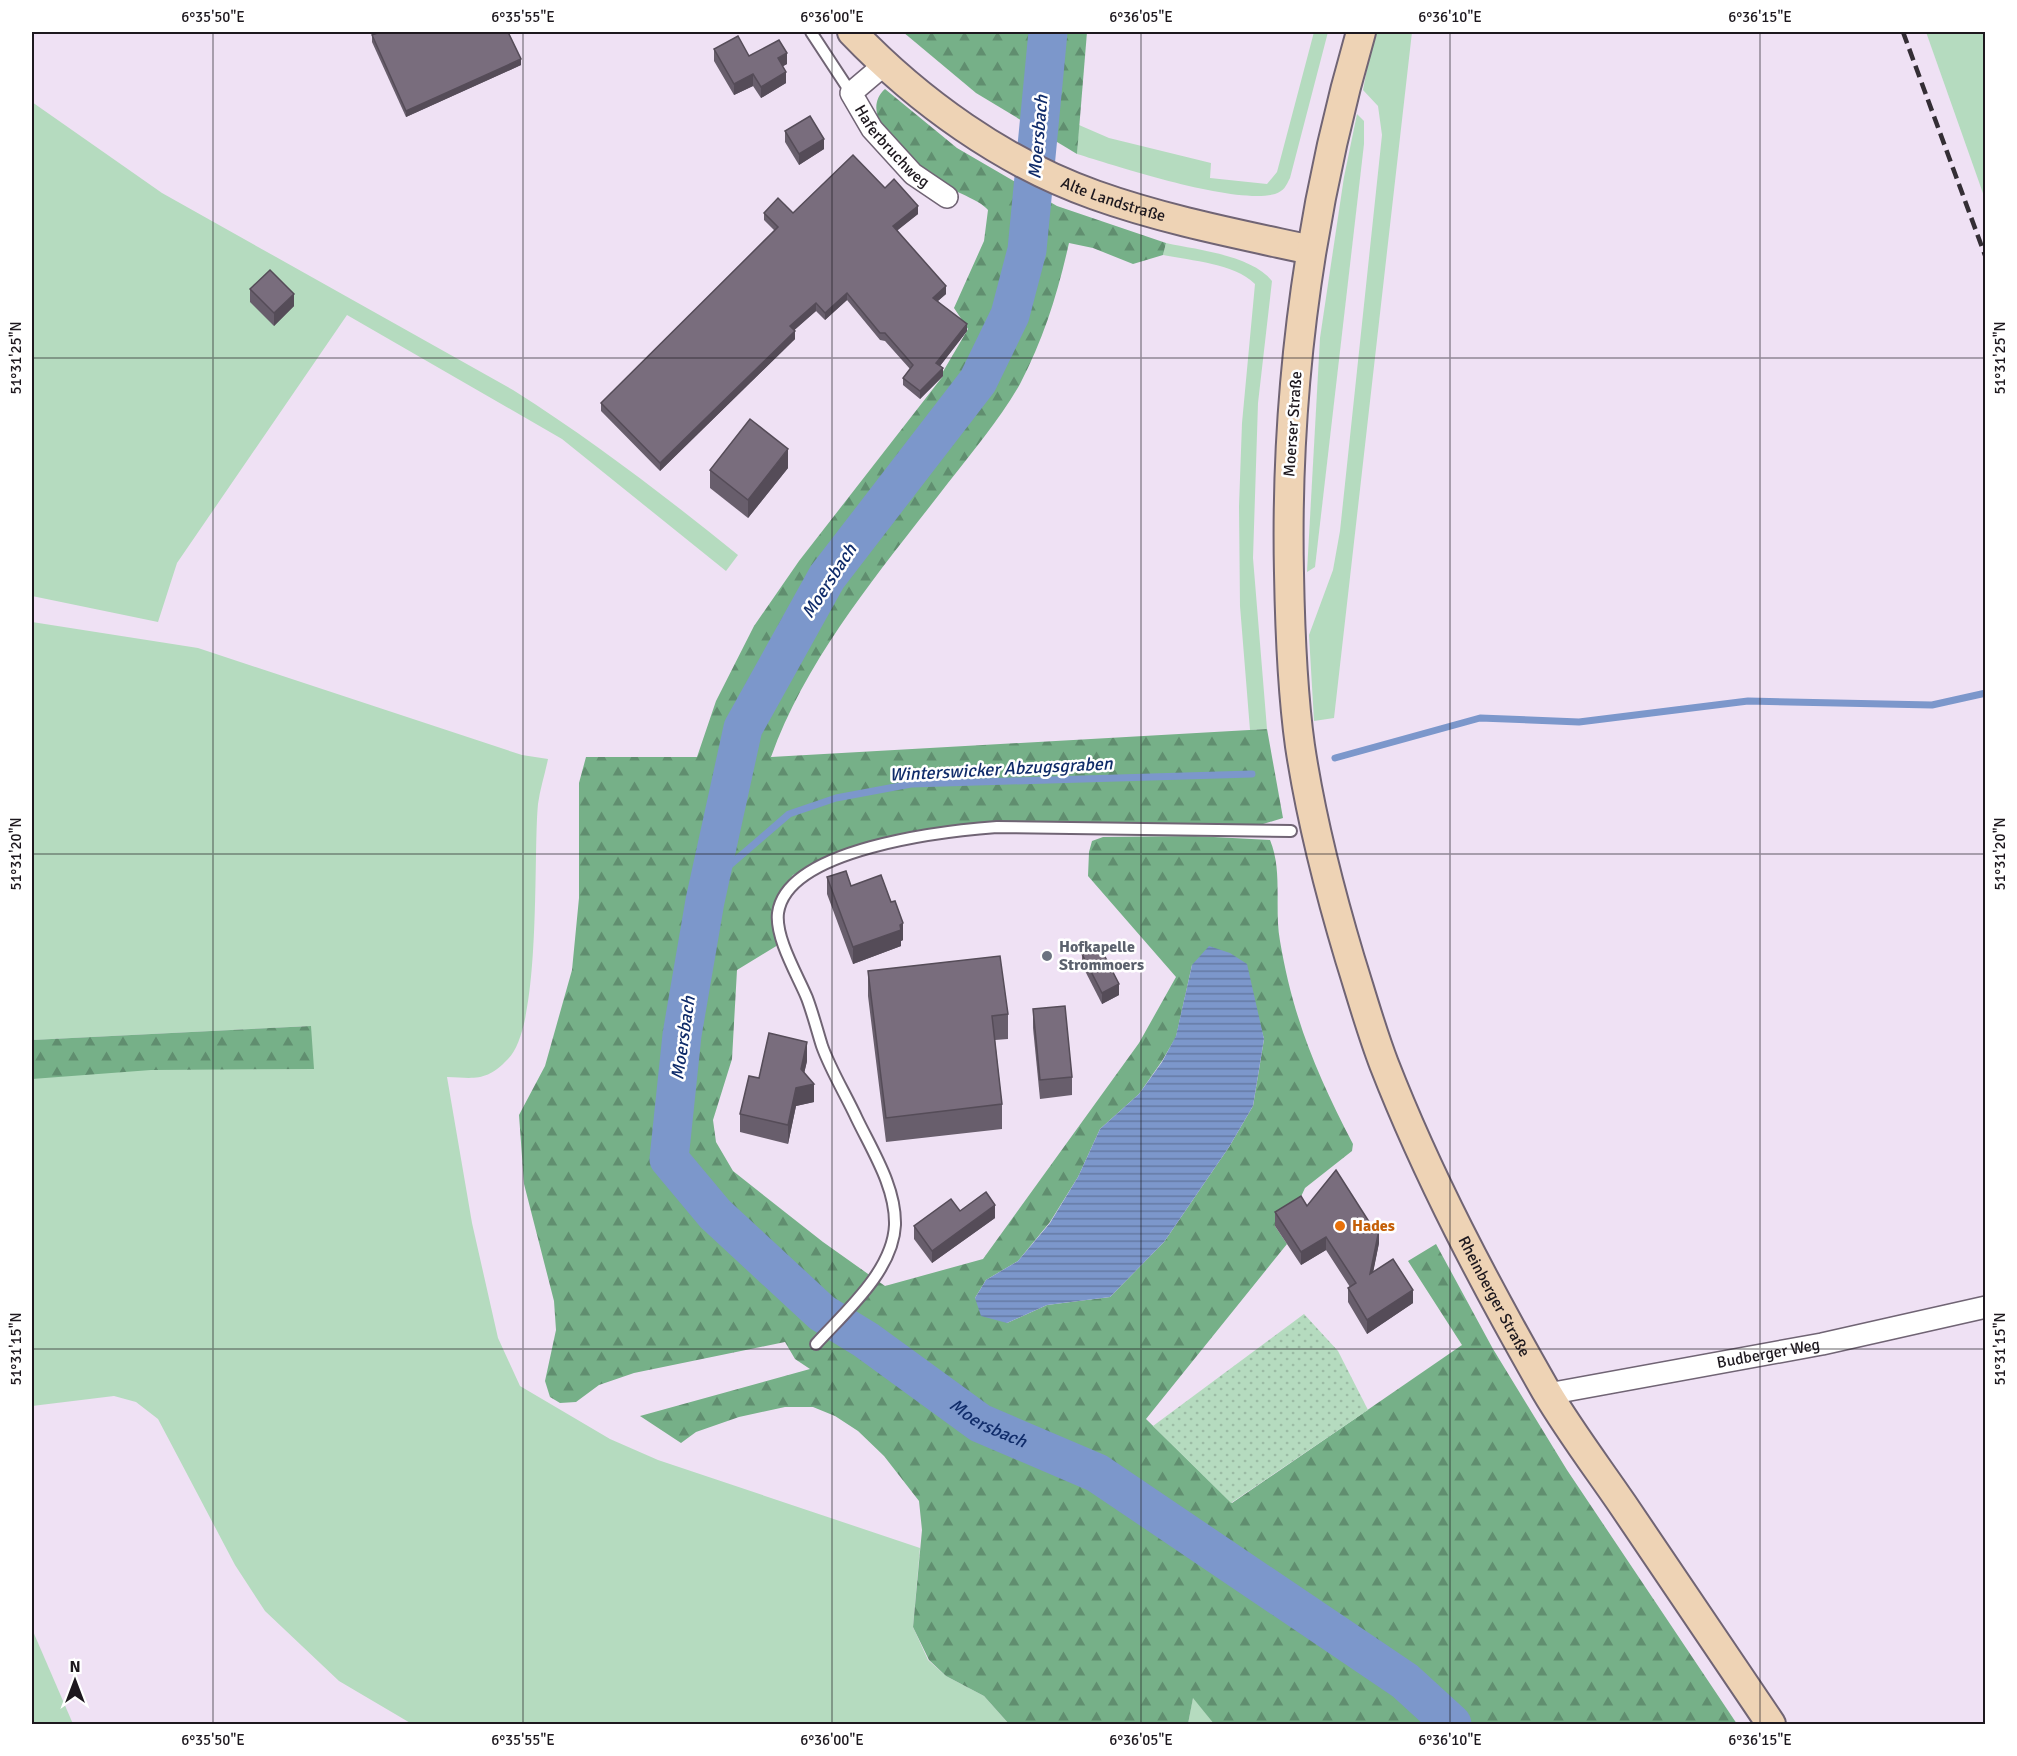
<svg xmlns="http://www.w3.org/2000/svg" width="2017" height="1756" viewBox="0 0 2017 1756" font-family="Signika,sans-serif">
<defs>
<pattern id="forest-firs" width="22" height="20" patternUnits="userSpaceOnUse" patternTransform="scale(1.5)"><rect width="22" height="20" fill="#76b088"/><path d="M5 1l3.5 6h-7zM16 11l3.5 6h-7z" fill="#608e6f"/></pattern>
<pattern id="garden-dots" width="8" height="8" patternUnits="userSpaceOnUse" patternTransform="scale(1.5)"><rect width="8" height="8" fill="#b5dbbf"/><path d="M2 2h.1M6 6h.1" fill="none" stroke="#9bbba4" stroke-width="1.8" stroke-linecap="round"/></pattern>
<pattern id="water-rules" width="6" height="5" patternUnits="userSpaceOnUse" patternTransform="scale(1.5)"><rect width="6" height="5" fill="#7c97cb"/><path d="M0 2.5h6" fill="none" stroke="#657aa4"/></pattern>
</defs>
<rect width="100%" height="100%" fill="#efe1f4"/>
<g fill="#b5dbbf">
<path d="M1314,32H1328L1290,178C1286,186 1284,191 1275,194C1235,205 1119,167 1077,154L1079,125L1109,138L1211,163L1210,178L1267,184L1277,172Z"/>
<path d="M1374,32H1412L1334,718L1314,721L1309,635L1333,570L1340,531L1382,135L1378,106L1363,90Z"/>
<path d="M1926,32H1985V199Z"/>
<path d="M32,102L162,193L513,390C592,440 665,496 738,555L726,571L562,439L347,315L177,563L158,622L32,596Z"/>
<path d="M1357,114L1364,121V144L1315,567L1307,572L1320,338L1344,177Z"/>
<path d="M1166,243C1198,250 1251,255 1272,281L1258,403L1253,558L1267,729L1250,730L1240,606L1239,506L1242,423L1255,284C1234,263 1192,261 1163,255Z"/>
<path d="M32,622L198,648L522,755L548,759C545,774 540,789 538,804C533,855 542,1026 508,1059C486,1082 475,1078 447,1077L472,1223L498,1338L520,1386L610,1439L658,1460L920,1548L913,1627L928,1660L946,1676L984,1696L1009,1724H412L339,1681L265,1611L235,1565L158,1419L136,1402L114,1396L32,1406V1078L310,1026L32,1040Z"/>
<path d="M32,1629L73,1724H32Z"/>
<path d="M1193,1697L1214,1724H1188Z"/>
</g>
<g fill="url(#forest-firs)" fill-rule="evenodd">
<path d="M903,32H1087L1077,154L976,93Z"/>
<path d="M885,89L957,148L1057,206L1166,243L1163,255L1133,264L1093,248L1069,243C1058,292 1044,338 1020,384C1000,419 973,451 948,483C882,569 808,654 771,757L1267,729L1283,818L1263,824H1015L839,854L793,875L778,896L772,921L778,945L737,970L732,1059L713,1120L716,1142L733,1171L823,1242L885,1286L983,1259L1139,1043L1176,977L1088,876L1089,852L1092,841L1103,837L1195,836L1270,840C1283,871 1274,908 1280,941C1293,1018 1317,1075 1353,1144L1352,1151L1305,1188L1298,1203L1275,1226L1287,1244L1146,1419L1232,1503L1462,1345L1408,1261L1436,1244L1493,1349L1567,1470L1737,1724H1214L1193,1698L1188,1724H1009L984,1696L946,1676L929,1660L913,1627L922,1530L919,1501L884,1456L858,1431L835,1416L813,1407H785L739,1417L696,1432L681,1443L640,1416L810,1369L795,1359L785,1342L634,1373L599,1385L576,1402L560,1403L550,1397L545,1381L556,1330L554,1301L524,1184L519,1115L545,1066L572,970L579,898V783L586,757H697L716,701L754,626L799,561L943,376L941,375L968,329L954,308L984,241L988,210C980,199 944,188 929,177C907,160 856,115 885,89ZM1192,965L1256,1010L1264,1039L1253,1106L1229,1147L1164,1242L1110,1297L1047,1305L1007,1323L975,1298L986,1280L1018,1261L1050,1222L1078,1177L1100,1129L1139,1094L1162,1061L1176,1037Z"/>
<path d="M311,1026L314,1069L151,1070L32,1079V1040Z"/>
</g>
<path fill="url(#garden-dots)" d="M1304,1314L1338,1351L1368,1410L1231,1503L1153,1426Z"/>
<path fill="url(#water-rules)" d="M1209,946L1230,953L1247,964L1264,1039L1253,1106L1229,1147L1164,1242L1110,1297L1047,1305L1007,1323L981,1316L975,1298L986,1280L1018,1261L1050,1223L1078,1177L1100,1129L1139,1094L1162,1062L1176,1036L1192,965Z"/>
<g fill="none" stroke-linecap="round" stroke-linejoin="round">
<g stroke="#7c97cb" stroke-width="7">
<path d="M1335,758L1480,718L1579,722L1748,701L1932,705L1986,693"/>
<path d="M709,883L789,814L836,798L911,784L1252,774"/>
</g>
<path stroke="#7c97cb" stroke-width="39" id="s1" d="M1048,32L1027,250L1010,315L978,381L827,577L743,728L705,901L682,1035L669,1159L715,1214L822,1313L866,1340L980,1423L1097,1473L1405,1681L1452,1724"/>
<g stroke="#706474" stroke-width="14">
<g id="lane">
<path d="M811,32L851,93"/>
<path d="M816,1344C845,1312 893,1271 895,1225C896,1188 873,1152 857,1119C846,1095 831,1071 822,1046C817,1030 813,1014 807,998C798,976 775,938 778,913C787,848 944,831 997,827L1291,831"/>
</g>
</g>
<g stroke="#706474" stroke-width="24">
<g id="street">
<path id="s2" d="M884,65L851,93L872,129L913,174L947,197"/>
<path id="s3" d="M1548,1394L1822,1344L1986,1307"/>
</g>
</g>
<g stroke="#706474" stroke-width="32">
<g id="secondary">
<path id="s4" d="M852,32C918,101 1004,163 1095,195C1165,220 1238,234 1311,250"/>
<path id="s5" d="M1361,32C1310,208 1285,390 1289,573C1290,631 1292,689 1300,746C1311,819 1329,889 1350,959C1361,994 1371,1030 1384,1064C1428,1177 1486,1286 1546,1391C1569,1430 1597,1467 1623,1505C1672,1578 1721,1651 1771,1724"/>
</g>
</g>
<use href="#lane" stroke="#fff" stroke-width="10"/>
<use href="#street" stroke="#fff" stroke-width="21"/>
<use href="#secondary" stroke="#eed3b5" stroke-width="28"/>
<path stroke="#342e35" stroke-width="4.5" stroke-dasharray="12 6" stroke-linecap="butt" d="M1903,32L1986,258"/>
</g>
<g fill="#685e6c">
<path d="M372,35L521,65L406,117L372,42Z"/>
<path d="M714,49L787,64L783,66L786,83L761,98L753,86L734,95L714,61Z"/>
<path d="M785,131L824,149L799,165L785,142Z"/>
<path d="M885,188L918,214L897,230L946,294L938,301L967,331L940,366L943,376L920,399L903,385V378L910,369L885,341L880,340L847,300L825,320L816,311L794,330L795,339L660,471L601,411V403L775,231L764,220V213H793Z"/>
<path d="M250,289L294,306L274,326L250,302Z"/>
<path d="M788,468L748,518L710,488V470Z"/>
<path d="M827,877L851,886L903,940L901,941V946L853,964L827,894Z"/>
<path d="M1082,954L1119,995L1102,1004L1082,965Z"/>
<path d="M868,971L1008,1014V1039L995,1040L1002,1104V1129L886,1142L868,996Z"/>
<path d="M1033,1009L1072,1077V1095L1040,1099L1033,1028Z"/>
<path d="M807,1061L804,1073L814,1102L796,1106L788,1144L740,1132V1114L759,1078Z"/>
<path d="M1307,1206L1379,1243L1373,1272L1413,1303L1367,1334L1348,1302V1288L1350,1287L1326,1250L1301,1265L1275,1226V1212Z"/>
<path d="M995,1218L932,1263L914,1239V1226Z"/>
</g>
<g fill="#554c58">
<path d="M787,53V64L778,69V58Z"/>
<path d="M521,59V65L406,117V111Z"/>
<path d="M786,72V83L761,98V87Z"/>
<path d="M753,74V86L734,95V84Z"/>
<path d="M824,139V149L799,165V154Z"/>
<path d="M918,206V214L893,234V226Z"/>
<path d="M946,286V294L933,305V298Z"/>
<path d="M847,293V300L825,320V313Z"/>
<path d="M294,294V306L274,326V313Z"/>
<path d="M816,303V311L790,334V326Z"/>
<path d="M967,324V331L936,371V363Z"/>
<path d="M795,331V339L660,471V463Z"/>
<path d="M943,368V376L920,399V391Z"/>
<path d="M788,449V468L748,518V500Z"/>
<path d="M903,923V940L901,941V946L853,964V947Z"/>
<path d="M1119,984V995L1102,1004V993Z"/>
<path d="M807,1042V1061L801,1087L814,1084V1102L796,1106L788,1144V1125Z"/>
<path d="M995,1205V1218L932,1263V1251Z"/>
<path d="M1379,1230V1243L1370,1288V1274Z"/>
<path d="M1326,1237V1250L1301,1265V1252Z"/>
<path d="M1413,1290V1303L1367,1334V1320Z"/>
</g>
<g fill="#796d7d" stroke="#554c58" stroke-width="1.5">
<path d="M380,32H508L521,59L406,111L372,35Z"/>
<path d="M738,36L749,56L779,40L787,53L778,58L786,72L761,87L753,74L734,84L714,49Z"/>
<path d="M810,116L824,139L799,154L785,131Z"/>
<path d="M853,155L885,188L894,179L918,206L893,226L946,286L933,298L967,324L936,363L943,368L920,391L903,378L913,365L885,333H880L847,293L825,313L816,303L790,326L795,331L660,463L601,403L778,227L764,213L778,198L793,213Z"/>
<path d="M270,270L294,294L274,313L250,289Z"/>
<path d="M750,419L788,449L748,500L710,470Z"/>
<path d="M846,871L851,886L881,875L891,902L895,901L903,923L900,925L901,930L853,947L827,877Z"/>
<path d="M1099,945L1119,984L1102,993L1082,954Z"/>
<path d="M1000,956L1008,1014L992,1016L1002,1104L886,1118L868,971Z"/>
<path d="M1065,1006L1072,1077L1040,1080L1033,1009Z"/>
<path d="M769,1033L807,1042L801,1069L814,1084L796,1088L788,1125L740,1114L749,1076L759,1078Z"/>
<path d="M1336,1170L1373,1228L1379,1230L1370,1274L1393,1259L1413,1290L1367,1320L1348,1288L1356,1283L1326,1237L1301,1252L1275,1212L1301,1196L1307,1206Z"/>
<path d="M986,1192L995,1205L932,1251L914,1226L951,1199L960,1211Z"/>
</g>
<path fill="none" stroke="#1d181e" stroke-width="1.5" stroke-opacity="0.45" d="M213,32V1724M523,32V1724M832,32V1724M1141,32V1724M1450,32V1724M1760,32V1724M32,358H1986M32,854H1986M32,1349H1986"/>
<circle fill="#6b7280" stroke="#fff" stroke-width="2" cx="1047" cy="956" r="6"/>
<circle fill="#e8710a" stroke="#fff" stroke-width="2" cx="1340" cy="1226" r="6"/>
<g text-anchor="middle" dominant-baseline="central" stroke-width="5" stroke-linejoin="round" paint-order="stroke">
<g font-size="16" fill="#1d181e" stroke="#fff">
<text stroke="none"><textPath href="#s2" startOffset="111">Haferbruchweg</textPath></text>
<text stroke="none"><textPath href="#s4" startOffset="314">Alte Landstraße</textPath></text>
<text transform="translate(1293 424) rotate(-86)">Moerser Straße</text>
<text stroke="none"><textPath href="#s5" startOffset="1308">Rheinberger Straße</textPath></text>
<text stroke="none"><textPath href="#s3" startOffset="224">Budberger Weg</textPath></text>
</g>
<g font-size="16" font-weight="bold" fill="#5b616d" stroke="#fff" text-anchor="start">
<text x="1059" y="947">Hofkapelle<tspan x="1059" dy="18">Strommoers</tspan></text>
</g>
<g font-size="16" font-weight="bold" fill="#c56008" stroke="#fff" text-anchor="start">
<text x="1352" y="1226">Hades</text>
</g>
<g font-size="18" font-style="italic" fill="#102c6a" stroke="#fff">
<text transform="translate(1038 137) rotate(-85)">Moersbach</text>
<text transform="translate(829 581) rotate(-57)">Moersbach</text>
<text transform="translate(1001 769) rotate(-3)">Winterswicker Abzugsgraben</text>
<text transform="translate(683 1038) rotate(-82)">Moersbach</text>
<text stroke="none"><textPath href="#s1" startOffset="1635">Moersbach</textPath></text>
</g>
</g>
<rect width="2017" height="1756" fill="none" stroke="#ffffff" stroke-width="66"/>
<g transform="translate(75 1681)" stroke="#ffffff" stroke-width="4.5" paint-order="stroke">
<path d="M0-4.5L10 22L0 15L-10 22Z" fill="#1d181e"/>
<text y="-9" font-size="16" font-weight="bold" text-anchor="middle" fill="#1d181e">N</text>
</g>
<rect x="33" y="33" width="1951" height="1690" fill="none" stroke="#1d181e" stroke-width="2"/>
<g font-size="15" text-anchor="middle" fill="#1d181e">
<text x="213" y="22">6°35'50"E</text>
<text x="523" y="22">6°35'55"E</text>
<text x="832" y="22">6°36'00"E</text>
<text x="1141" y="22">6°36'05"E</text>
<text x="1450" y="22">6°36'10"E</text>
<text x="1760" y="22">6°36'15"E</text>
<text transform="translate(16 358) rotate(-90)" y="5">51°31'25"N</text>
<text transform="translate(2000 358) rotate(-90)" y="5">51°31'25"N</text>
<text transform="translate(16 854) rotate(-90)" y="5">51°31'20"N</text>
<text transform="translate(2000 854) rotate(-90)" y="5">51°31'20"N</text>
<text transform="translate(16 1349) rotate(-90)" y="5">51°31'15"N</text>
<text transform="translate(2000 1349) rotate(-90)" y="5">51°31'15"N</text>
<text x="213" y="1745">6°35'50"E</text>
<text x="523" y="1745">6°35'55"E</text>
<text x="832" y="1745">6°36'00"E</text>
<text x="1141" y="1745">6°36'05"E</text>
<text x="1450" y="1745">6°36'10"E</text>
<text x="1760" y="1745">6°36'15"E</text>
</g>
</svg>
